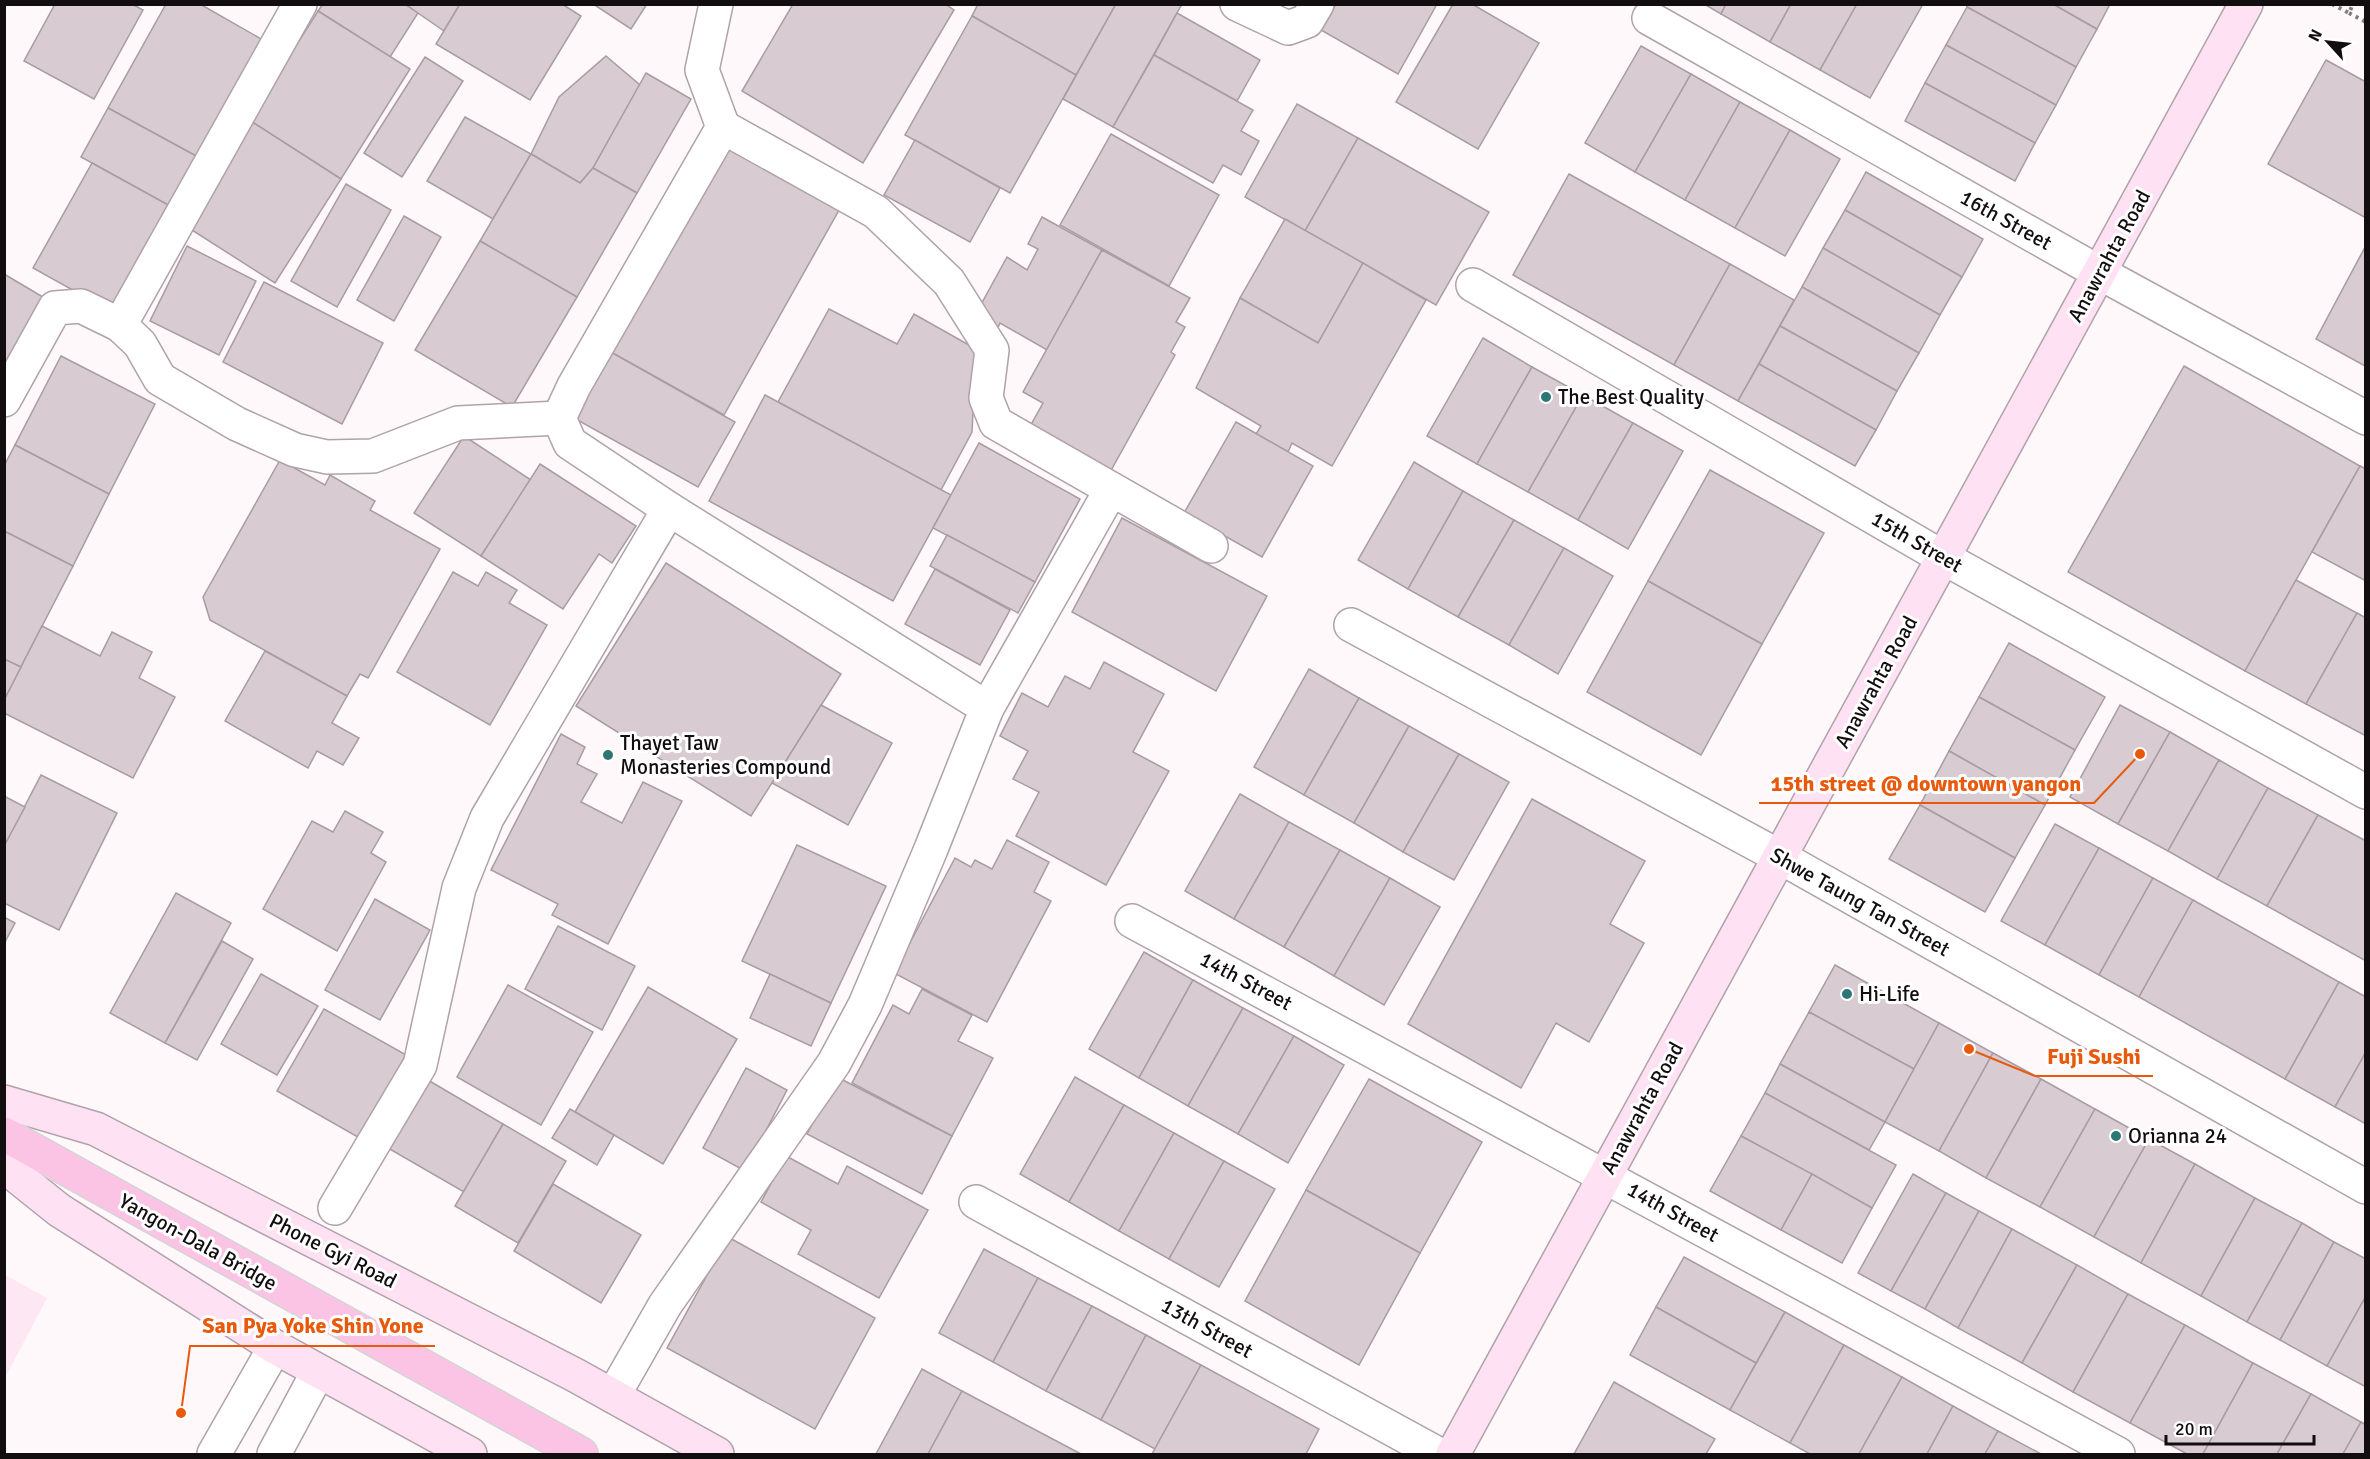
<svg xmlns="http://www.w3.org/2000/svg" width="2370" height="1459" viewBox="0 0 2370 1459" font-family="Signika,sans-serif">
<rect width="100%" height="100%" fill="#fef8fb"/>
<path fill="#fde7f2" d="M5,1275L47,1298L5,1378Z"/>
<g fill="#d8cbd2" stroke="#a89ca2" stroke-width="1.5">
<path d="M55,4H132L143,10L94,99L24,61Z"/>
<path d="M166,4H200L263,40L198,157L108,108Z"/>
<path d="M323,4H405L418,13L390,57L318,11Z"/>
<path d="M405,4H460L444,31Z"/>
<path d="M460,4H562L581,16L530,100L436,44Z"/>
<path d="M593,4H647L631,29Z"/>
<path d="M793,4H945L954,10L863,163L742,91Z"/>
<path d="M978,4H1116L1076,75L972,16Z"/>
<path d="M1116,4H1182L1113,127L1063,99Z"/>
<path d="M1336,4H1437L1398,74L1321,30Z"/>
<path d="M1453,4H1472L1539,43L1478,149L1396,102Z"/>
<path d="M1704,4H1726L1721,14Z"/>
<path d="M1726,4H1791L1770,42L1721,14Z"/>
<path d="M1791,4H1857L1820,70L1770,42Z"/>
<path d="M1857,4H1923L1870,98L1820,70Z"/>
<path d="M1968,4H2053L2097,29L2076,67L1967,7Z"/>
<path d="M2053,4H2110L2097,29Z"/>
<path d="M1967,7L2076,67L2056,105L1946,45Z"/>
<path d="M318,11L410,69L341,179L249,120Z"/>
<path d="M1177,13L1260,60L1237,101L1154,55Z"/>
<path d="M972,16L1076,75L1010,193L905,135Z"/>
<path d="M1946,45L2056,105L2035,143L1925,83Z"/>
<path d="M1641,46L1691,74L1635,172L1585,143Z"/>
<path d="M1154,55L1253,110L1241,131L1259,141L1241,175L1223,165L1213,183L1113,127Z"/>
<path d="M606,56L640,85L593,168L580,183L531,154L559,97Z"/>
<path d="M425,57L463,81L402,177L364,153Z"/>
<path d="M2326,60L2366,82V218L2268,164Z"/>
<path d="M646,73L691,99L637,193L593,168Z"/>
<path d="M1691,74L1740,102L1685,200L1635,172Z"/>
<path d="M1925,83L2035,143L2015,181L1905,121Z"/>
<path d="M1740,102L1790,130L1735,228L1685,200Z"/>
<path d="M1297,104L1358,138L1305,231L1245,197Z"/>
<path d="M108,108L198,157L170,206L81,157Z"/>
<path d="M465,117L531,154L493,219L427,181Z"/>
<path d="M249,120L341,179L275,283L184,225Z"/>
<path d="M1790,130L1840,159L1785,256L1735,228Z"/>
<path d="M1111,134L1219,195L1169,286L1060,225Z"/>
<path d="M729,138L843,203L724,415L609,351Z"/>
<path d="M1358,138L1489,212L1436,305L1305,231Z"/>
<path d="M915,140L1000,188L970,242L884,195Z"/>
<path d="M531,154L580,183L593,168L637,193L577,297L480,241Z"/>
<path d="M92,163L170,206L112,312L33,268Z"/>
<path d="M1866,172L1983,239L1962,277L1845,210Z"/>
<path d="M1569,174L1730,264L1674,365L1513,275Z"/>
<path d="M346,184L391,210L337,307L291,281Z"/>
<path d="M1845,210L1962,277L1940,315L1823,248Z"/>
<path d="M404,216L441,237L394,321L357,300Z"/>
<path d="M1042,217L1102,250L1047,350L1000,323L997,330L978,310L1007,257L1027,270L1038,249L1028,244Z"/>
<path d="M1285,219L1363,263L1318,343L1240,298Z"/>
<path d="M480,241L577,297L512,407L415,350Z"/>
<path d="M187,246L256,281L219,355L150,321Z"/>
<path d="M1823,248L1940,315L1919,353L1802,287Z"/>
<path d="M2364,249L2366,250L2365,366L2316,339Z"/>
<path d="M1102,250L1190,298L1176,322L1185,327L1171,352L1175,355L1109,474L1028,430L1043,403L1023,392Z"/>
<path d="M1363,263L1426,300L1332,466L1292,443L1288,452L1256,434L1261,426L1196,388L1240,298L1318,343Z"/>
<path d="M1730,264L1794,300L1738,401L1674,365Z"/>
<path d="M4,274L48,300L4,375Z"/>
<path d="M264,282L383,343L342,424L223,362Z"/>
<path d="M1802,287L1919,353L1897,391L1780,326Z"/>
<path d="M829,309L897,344L914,314L976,349L972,432L941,490L778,402Z"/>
<path d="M1780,326L1897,391L1876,430L1759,364Z"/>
<path d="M1483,338L1532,367L1477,464L1427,436Z"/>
<path d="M609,351L735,422L698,487L572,417Z"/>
<path d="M61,356L155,404L109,494L15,445Z"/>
<path d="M1759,364L1876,430L1855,466L1738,401Z"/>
<path d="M2184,366L2360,466L2245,671L2068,572Z"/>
<path d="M1532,367L1583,395L1528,492L1477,464Z"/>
<path d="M765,395L951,495L893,601L709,501Z"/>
<path d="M1583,395L1633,423L1578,520L1528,492Z"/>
<path d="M1236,422L1313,466L1262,557L1184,513Z"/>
<path d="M1633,423L1683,451L1628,549L1578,520Z"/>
<path d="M464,436L531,480L481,556L414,513Z"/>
<path d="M979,443L1080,499L1035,582L933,528Z"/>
<path d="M15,445L109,494L73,566L4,531V466Z"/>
<path d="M280,460L325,485L330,475L375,501L370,510L440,549L368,678L360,674L347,696L210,620L203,597Z"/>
<path d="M1414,462L1463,491L1408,589L1358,560Z"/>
<path d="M540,464L636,526L612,563L599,554L563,609L481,556Z"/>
<path d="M2360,466L2366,469V581L2312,552Z"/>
<path d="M1710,470L1824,533L1762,644L1648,581Z"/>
<path d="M1463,491L1514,520L1458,617L1408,589Z"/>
<path d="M1122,518L1267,596L1216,691L1072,612Z"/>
<path d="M1514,520L1564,548L1509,645L1458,617Z"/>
<path d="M4,531L73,566L21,667L4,659Z"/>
<path d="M947,535L1035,582L1018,613L930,566Z"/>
<path d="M1564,548L1613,576L1558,674L1509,645Z"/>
<path d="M666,563L841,674L751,816L576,706Z"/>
<path d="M935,569L1010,610L980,665L905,624Z"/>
<path d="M453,572L478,586L486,572L517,590L509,603L547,625L490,725L397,672Z"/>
<path d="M2296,580L2357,613L2306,704L2245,671Z"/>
<path d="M1648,581L1762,644L1701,755L1587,692Z"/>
<path d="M2357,613L2366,618V736L2306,704Z"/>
<path d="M42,626L100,656L112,632L152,652L139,678L175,697L133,778L4,713V700Z"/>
<path d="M2009,643L2105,697L2075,750L1979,697Z"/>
<path d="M265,651L347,696L332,723L359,738L343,765L317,751L308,768L225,721Z"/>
<path d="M4,659L21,667L4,700Z"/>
<path d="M1104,662L1164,694L1133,752L1169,771L1106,885L1016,836L1039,792L1013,779L1028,751L1000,736L1022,693L1048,707L1065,676L1090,689Z"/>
<path d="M1309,669L1359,698L1304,795L1254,767Z"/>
<path d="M1979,697L2075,750L2045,805L1949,751Z"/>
<path d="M1359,698L1409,726L1354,823L1304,795Z"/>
<path d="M821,705L892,743L848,825L772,783Z"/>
<path d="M2120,705L2170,732L2118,824L2070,797Z"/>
<path d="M1409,726L1459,754L1403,852L1354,823Z"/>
<path d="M2170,732L2219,760L2168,851L2118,824Z"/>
<path d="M561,734L585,747L577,764L597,774L581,802L622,823L643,782L682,801L608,944L552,915L558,904L491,870Z"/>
<path d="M1949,751L2045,805L2015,858L1920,805Z"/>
<path d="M1459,754L1509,782L1454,880L1403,852Z"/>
<path d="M2219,760L2268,788L2217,879L2168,851Z"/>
<path d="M41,775L117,813L59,930L4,903V846Z"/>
<path d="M2268,788L2318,815L2267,906L2217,879Z"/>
<path d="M1240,794L1289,822L1234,919L1185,891Z"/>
<path d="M4,796L25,807L4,846Z"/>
<path d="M1532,799L1645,861L1610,924L1644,943L1589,1042L1556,1023L1521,1088L1408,1024Z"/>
<path d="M1920,805L2015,858L1985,912L1889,859Z"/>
<path d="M345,811L383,832L371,853L386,862L337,951L263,909L312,821L333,832Z"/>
<path d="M2318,815L2366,841V961L2267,906Z"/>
<path d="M1289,822L1340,850L1284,947L1234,919Z"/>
<path d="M2055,824L2099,848L2045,945L2001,921Z"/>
<path d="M1007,840L1049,862L1034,892L1051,901L987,1022L894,973L955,858L971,867L975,860L992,869Z"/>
<path d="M797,845L886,886L831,1003L742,961Z"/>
<path d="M2099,848L2153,878L2099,975L2045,945Z"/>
<path d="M1340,850L1390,878L1334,976L1284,947Z"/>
<path d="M1390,878L1440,907L1384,1005L1334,976Z"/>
<path d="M2153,878L2193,900L2139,997L2099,975Z"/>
<path d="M176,893L231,923L165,1043L110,1013Z"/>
<path d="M375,899L430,930L380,1020L325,990Z"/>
<path d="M2193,900L2339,982L2285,1079L2139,997Z"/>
<path d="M4,917L15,923L4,944Z"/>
<path d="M558,926L635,966L602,1030L525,989Z"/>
<path d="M222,941L253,959L197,1060L165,1043Z"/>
<path d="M1144,952L1193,980L1139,1078L1089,1049Z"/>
<path d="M1835,965L1939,1023L1914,1069L1809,1012Z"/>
<path d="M261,974L318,1006L277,1075L221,1044Z"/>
<path d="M770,974L831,1003L811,1046L750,1018Z"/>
<path d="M1193,980L1243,1008L1188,1106L1139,1078Z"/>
<path d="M2339,982L2366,997V1052L2335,1107L2285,1079Z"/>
<path d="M508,985L593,1032L541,1125L457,1077Z"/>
<path d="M648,987L737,1039L663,1164L575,1112Z"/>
<path d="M922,989L972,1015L958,1041L993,1058L952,1136L852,1083L893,1005L909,1014Z"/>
<path d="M1243,1008L1294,1036L1238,1134L1188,1106Z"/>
<path d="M324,1009L417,1061L370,1144L277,1091Z"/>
<path d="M1809,1012L1914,1069L1885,1122L1780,1064Z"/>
<path d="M1939,1023L1993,1053L1939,1151L1885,1122Z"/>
<path d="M1294,1036L1344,1065L1288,1163L1238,1134Z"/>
<path d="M2366,1052V1124L2335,1107Z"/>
<path d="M1993,1053L2041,1079L1986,1178L1939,1151Z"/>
<path d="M1780,1064L1885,1122L1869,1150L1765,1093Z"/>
<path d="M746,1068L787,1090L745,1171L703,1148Z"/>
<path d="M421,1076L503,1124L464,1192L381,1144Z"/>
<path d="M837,1077L952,1136L922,1194L807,1134Z"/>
<path d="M1075,1077L1124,1105L1069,1202L1020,1174Z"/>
<path d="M1369,1079L1482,1142L1420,1253L1306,1190Z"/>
<path d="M2041,1079L2095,1109L2040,1207L1986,1178Z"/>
<path d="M1765,1093L1896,1165L1872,1208L1741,1136Z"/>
<path d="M1124,1105L1174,1133L1119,1231L1069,1202Z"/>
<path d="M570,1109L614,1135L597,1165L552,1138Z"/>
<path d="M2095,1109L2149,1139L2094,1237L2040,1207Z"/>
<path d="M503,1124L566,1161L518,1243L455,1206Z"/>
<path d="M1174,1133L1224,1161L1169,1259L1119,1231Z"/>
<path d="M1741,1136L1812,1174L1781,1230L1710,1191Z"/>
<path d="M2149,1139L2195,1164L2141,1263L2094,1237Z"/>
<path d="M786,1156L838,1184L847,1166L928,1210L879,1298L798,1254L811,1230L761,1202Z"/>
<path d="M1224,1161L1275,1189L1219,1287L1169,1259Z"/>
<path d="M2195,1164L2255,1198L2201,1296L2141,1263Z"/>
<path d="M1812,1174L1872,1208L1842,1263L1781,1230Z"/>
<path d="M1913,1174L1946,1193L1891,1291L1858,1273Z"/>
<path d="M553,1184L641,1235L601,1303L514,1251Z"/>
<path d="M1306,1190L1420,1253L1359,1365L1245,1301Z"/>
<path d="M1946,1193L1979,1211L1925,1309L1891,1291Z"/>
<path d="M2255,1198L2302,1223L2247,1322L2201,1296Z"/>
<path d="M1979,1211L2012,1229L1958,1328L1925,1309Z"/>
<path d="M2302,1223L2334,1242L2280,1340L2247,1322Z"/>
<path d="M2012,1229L2077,1265L2022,1363L1958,1328Z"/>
<path d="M728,1237L875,1318L815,1429L667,1348Z"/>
<path d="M2334,1242L2366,1259V1296L2327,1366L2280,1340Z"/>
<path d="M984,1249L1038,1278L993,1362L939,1333Z"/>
<path d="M1684,1257L1785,1312L1756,1363L1656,1307Z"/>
<path d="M2077,1265L2128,1294L2073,1392L2022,1363Z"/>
<path d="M1038,1278L1092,1306L1046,1391L993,1362Z"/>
<path d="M2128,1294L2185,1325L2130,1423L2073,1392Z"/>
<path d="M2366,1296V1387L2327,1366Z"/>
<path d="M1092,1306L1146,1335L1101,1420L1046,1391Z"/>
<path d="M1656,1307L1756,1363L1730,1410L1630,1355Z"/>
<path d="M1785,1312L1844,1345L1790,1443L1730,1410Z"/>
<path d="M2185,1325L2253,1363L2203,1454H2187L2130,1423Z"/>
<path d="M1146,1335L1201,1365L1155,1449L1101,1420Z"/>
<path d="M1844,1345L1902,1377L1859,1454H1810L1790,1443Z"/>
<path d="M2253,1363L2311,1394L2277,1454H2203Z"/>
<path d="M1201,1365L1319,1429L1306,1454H1152Z"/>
<path d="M922,1369L962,1391L928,1454H876Z"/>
<path d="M1902,1377L1953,1406L1927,1454H1859Z"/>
<path d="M1614,1382L1715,1439L1706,1454H1574Z"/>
<path d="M962,1391L1081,1454H928Z"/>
<path d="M2311,1394L2361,1422L2343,1454H2277Z"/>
<path d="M1953,1406L1998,1431L1985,1454H1927Z"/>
<path d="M2361,1422L2366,1425V1454H2343Z"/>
<path d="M1998,1431L2041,1454H1985Z"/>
</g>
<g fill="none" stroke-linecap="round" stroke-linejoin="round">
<g stroke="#afa2a9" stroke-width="36">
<g id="street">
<path d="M300,4L120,325L140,344L160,379L237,424L295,450L327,457L373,456L458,423L559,418"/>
<path d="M716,4L702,70L723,127L574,386L559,418L570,443L669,509L987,708"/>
<path d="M1237,4L1288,28L1307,21L1317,4"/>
<path d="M1649,18L2100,273L2366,418"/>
<path d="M723,127L876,212L949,282L992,350L986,398L996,423L1211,546"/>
<path d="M1473,285L1944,558L2366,792"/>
<path d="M4,400L55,308L81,306L120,325"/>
<path d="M1351,625L1780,857L2366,1187"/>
<path d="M1132,921L2118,1454"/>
<path d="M976,1202L1438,1454"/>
<path d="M335,1208L420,1065L459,888L487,818L669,509"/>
<path d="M613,1396L665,1305L834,1063L865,1005L931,849L987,708L1111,490"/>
<path d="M214,1454L275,1347"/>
<path d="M274,1454L318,1372"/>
</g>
</g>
<g stroke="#afa2a9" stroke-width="36">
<g id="secondary">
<path d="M4,1102L96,1129L575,1375L717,1454"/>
<path d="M4,1166L59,1210L275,1347L470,1454"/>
<path d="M1453,1454L2246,4"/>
</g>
</g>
<g stroke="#d4d4d4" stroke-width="36">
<path id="primary" d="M4,1134L581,1454"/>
</g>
<g stroke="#817c7e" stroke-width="4" stroke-dasharray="3 4.5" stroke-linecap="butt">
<path d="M2332,4L2349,13L2353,4"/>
<path d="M2349,13L2366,22"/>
</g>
<use href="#street" stroke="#fff" stroke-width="33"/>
<use href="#secondary" stroke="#fee1f2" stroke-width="33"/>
<use href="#primary" stroke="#fcc4e4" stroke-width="33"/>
</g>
<g fill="#2c7676" stroke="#fff" stroke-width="2">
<circle cx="1546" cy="397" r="6"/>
<circle cx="608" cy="755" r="6"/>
<circle cx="1847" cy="994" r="6"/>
<circle cx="2116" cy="1136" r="6"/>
</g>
<g text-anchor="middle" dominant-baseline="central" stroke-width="6" stroke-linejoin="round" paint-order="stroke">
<g font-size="21" fill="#120e10" stroke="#fff">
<text transform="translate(2006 220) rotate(29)">16th Street</text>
<text transform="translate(2109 256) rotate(-61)">Anawrahta Road</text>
<text transform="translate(1917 542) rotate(30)">15th Street</text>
<text transform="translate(1876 682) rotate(-61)">Anawrahta Road</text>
<text transform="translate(1860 902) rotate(29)">Shwe Taung Tan Street</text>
<text transform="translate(1246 981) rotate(28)">14th Street</text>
<text transform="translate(1642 1108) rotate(-61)">Anawrahta Road</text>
<text transform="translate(1673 1212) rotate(29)">14th Street</text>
<text transform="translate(198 1242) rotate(29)">Yangon-Dala Bridge</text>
<text transform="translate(333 1251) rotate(27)">Phone Gyi Road</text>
<text transform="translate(1207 1328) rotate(29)">13th Street</text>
</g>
<g font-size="21" fill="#120e10" stroke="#fff" text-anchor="start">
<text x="1558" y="397">The Best Quality</text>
<text x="620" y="743">Thayet Taw<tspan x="620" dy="24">Monasteries Compound</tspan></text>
<text x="1859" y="994">Hi-Life</text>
<text x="2128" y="1136">Orianna 24</text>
</g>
</g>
<path fill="none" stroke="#e8590c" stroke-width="2" d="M2140 754L2094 803H1759M1969 1049L2035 1076H2153M181 1413L190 1346H435"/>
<g fill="#e8590c" stroke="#fff" stroke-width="2">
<circle cx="2140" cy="754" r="6"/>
<circle cx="1969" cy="1049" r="6"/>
<circle cx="181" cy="1413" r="6"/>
</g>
<g font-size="22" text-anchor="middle" font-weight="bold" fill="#e8590c" stroke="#fff" stroke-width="6" stroke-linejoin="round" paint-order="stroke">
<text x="1926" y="791">15th street @ downtown yangon</text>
<text x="2094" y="1064">Fuji Sushi</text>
<text x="313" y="1333">San Pya Yoke Shin Yone</text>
</g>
<rect width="2370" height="1459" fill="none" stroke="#120e10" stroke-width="12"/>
<g transform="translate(2328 42) rotate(297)" stroke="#ffffff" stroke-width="4.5" paint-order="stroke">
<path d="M0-4.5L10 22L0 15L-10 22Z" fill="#120e10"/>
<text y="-9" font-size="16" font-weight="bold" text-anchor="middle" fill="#120e10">N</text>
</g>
<path d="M2166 1435v9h148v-9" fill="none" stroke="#120e10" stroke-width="3"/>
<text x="2175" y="1435" font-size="18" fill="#120e10" stroke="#ffffff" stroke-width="4.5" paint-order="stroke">20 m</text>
</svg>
